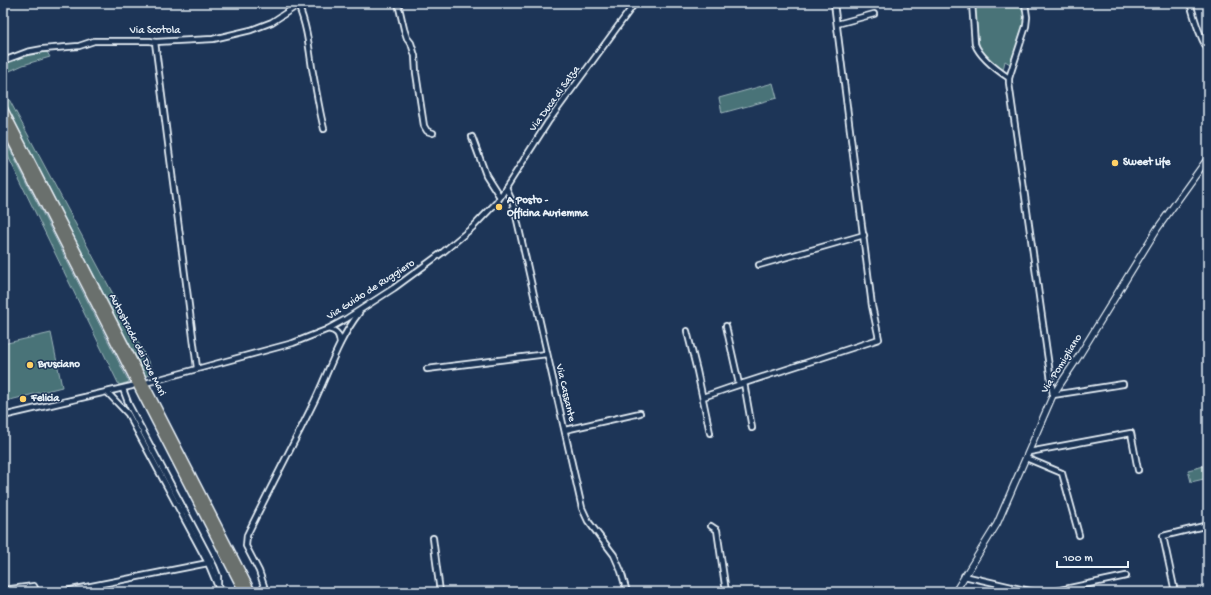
<svg xmlns="http://www.w3.org/2000/svg" width="1211" height="595" viewBox="0 0 1211 595" font-family="'Gochi Hand',sans-serif">
<rect width="100%" height="100%" fill="#1d3557"/>
<filter id="ink" filterUnits="userSpaceOnUse"><feTurbulence type="fractalNoise" baseFrequency=".025" numOctaves="2"/><feDisplacementMap in="SourceGraphic" scale="8" xChannelSelector="R" yChannelSelector="G"/><feConvolveMatrix kernelMatrix="1 2 1 2 8 2 1 2 1" color-interpolation-filters="sRGB"/></filter>
<g filter="url(#ink)">
<g fill="#4a7378" stroke="#99b2b8">
<path d="M974,3H1023L1025,18L1024,24L1010,64L1005,61L1003,70L1000,69L981,50L979,45Z"/>
<path d="M47,52L50,57L23,65L3,74V64L26,55Z"/>
<path d="M773,83L777,98L722,113L719,98Z"/>
<path d="M3,88L121,309L154,373L146,376L3,99Z"/>
<path d="M3,136L129,382L119,385L3,146Z"/>
<path d="M51,333L62,387L6,401V399L3,400V344Z"/>
<path d="M1208,465V478L1191,482L1188,470Z"/>
</g>
<g fill="none" stroke-linecap="round" stroke-linejoin="round">
<g stroke="#e8f1f8" stroke-width="8">
<g id="minor">
<path d="M398,3L404,29L407,38L411,43L415,56L416,73L424,126L427,131L433,133"/>
<path d="M972,3L975,44C980,57 997,70 1009,78"/>
<path d="M1025,3L1027,17L1026,26L1009,78V83L1053,395L1123,384"/>
<path d="M1190,3C1195,20 1199,35 1208,50"/>
<path d="M298,5C307,25 309,47 312,68C316,88 319,109 324,129"/>
<path d="M837,24L874,14"/>
<path d="M155,42L197,368"/>
<path d="M3,61L27,52L43,49L79,46L94,41H150L155,42L213,39L251,30L272,22L301,3"/>
<path d="M472,137L486,175L500,197"/>
<path d="M506,188L512,201L515,211L582,508L588,521L614,555L621,571L627,592"/>
<path d="M759,265L864,235"/>
<path d="M726,326L739,384"/>
<path d="M328,329C337,331 339,334 340,343"/>
<path d="M687,331L697,371L710,433"/>
<path d="M427,369L547,354"/>
<path d="M149,382L293,343L326,330L346,319L394,288L443,252L473,227L497,202L548,122L635,3"/>
<path d="M744,383L752,428"/>
<path d="M123,389L129,405L214,566L218,576V592"/>
<path d="M108,393L128,414L208,563L218,587L228,592"/>
<path d="M703,397L729,388L879,339L872,306L834,3"/>
<path d="M3,416L132,386"/>
<path d="M565,430L640,413"/>
<path d="M1029,452L1131,433L1138,470"/>
<path d="M1026,458L1062,473L1079,535"/>
<path d="M711,526L717,530L726,592"/>
<path d="M433,538L440,592"/>
<path d="M964,576L1034,592"/>
<path d="M3,590L34,586L37,592"/>
<path d="M61,592L208,563"/>
<path d="M266,592L259,571L246,546L247,535C269,490 293,445 315,400C329,370 339,339 359,313"/>
<path d="M1051,592L1126,576"/>
<path d="M1175,592L1163,536L1208,525"/>
</g>
</g>
<g stroke="#e8f1f8" stroke-width="8">
<path id="tertiary" d="M955,592L997,524L1053,395L1077,359L1157,229L1208,158"/>
</g>
<g stroke="#e8f1f8" stroke-width="11">
<g id="motorway">
<path d="M3,109L251,592"/>
<path d="M3,123L244,592"/>
</g>
</g>
<use href="#minor" stroke="#1d3557" stroke-width="4.5"/>
<use href="#tertiary" stroke="#1d3557" stroke-width="5.5"/>
<use href="#motorway" stroke="#6b706d" stroke-width="8"/>
</g>
</g>
<g fill="#ffd166" stroke="#1d3557" stroke-width="1.5">
<circle cx="1115" cy="163" r="4"/>
<circle cx="499" cy="207" r="4"/>
<circle cx="30" cy="365" r="4"/>
<circle cx="23" cy="399" r="4"/>
</g>
<g text-anchor="middle" dominant-baseline="central" stroke-width="3" stroke-linejoin="round" paint-order="stroke">
<g font-size="11" fill="#e8f1f8" stroke="#1d3557">
<text x="155" y="31">Via Scotola</text>
<text transform="translate(555 99) rotate(-54)">Via Duca di Salza</text>
<text transform="translate(371 290) rotate(-33)">Via Guido de Ruggiero</text>
<text transform="translate(137 345) rotate(63)">Autostrada dei Due Mari</text>
<text transform="translate(1062 364) rotate(-58)">Via Pomigliano</text>
<text transform="translate(565 393) rotate(77)">Via Cassante</text>
</g>
<g font-size="11" font-weight="bold" fill="#e8f1f8" stroke="#1d3557" text-anchor="start">
<text x="1123" y="163">Sweet Life</text>
<text x="507" y="201">A Posto -<tspan x="507" dy="13">Officina Auriemma</tspan></text>
<text x="38" y="365">Brusciano</text>
<text x="31" y="399">Felicia</text>
</g>
</g>
<rect width="1211" height="595" fill="none" stroke="#1d3557" stroke-width="16"/>
<rect x="8" y="8" width="1195" height="579" fill="none" stroke="#e8f1f8" stroke-width="1.5" filter="url(#ink)"/>
<path d="M1057 561v6h71v-6" fill="none" stroke="#e8f1f8" stroke-width="2"/>
<text x="1063" y="561" font-size="12" fill="#e8f1f8" stroke="#1d3557" stroke-width="3" paint-order="stroke">100 m</text>
</svg>
